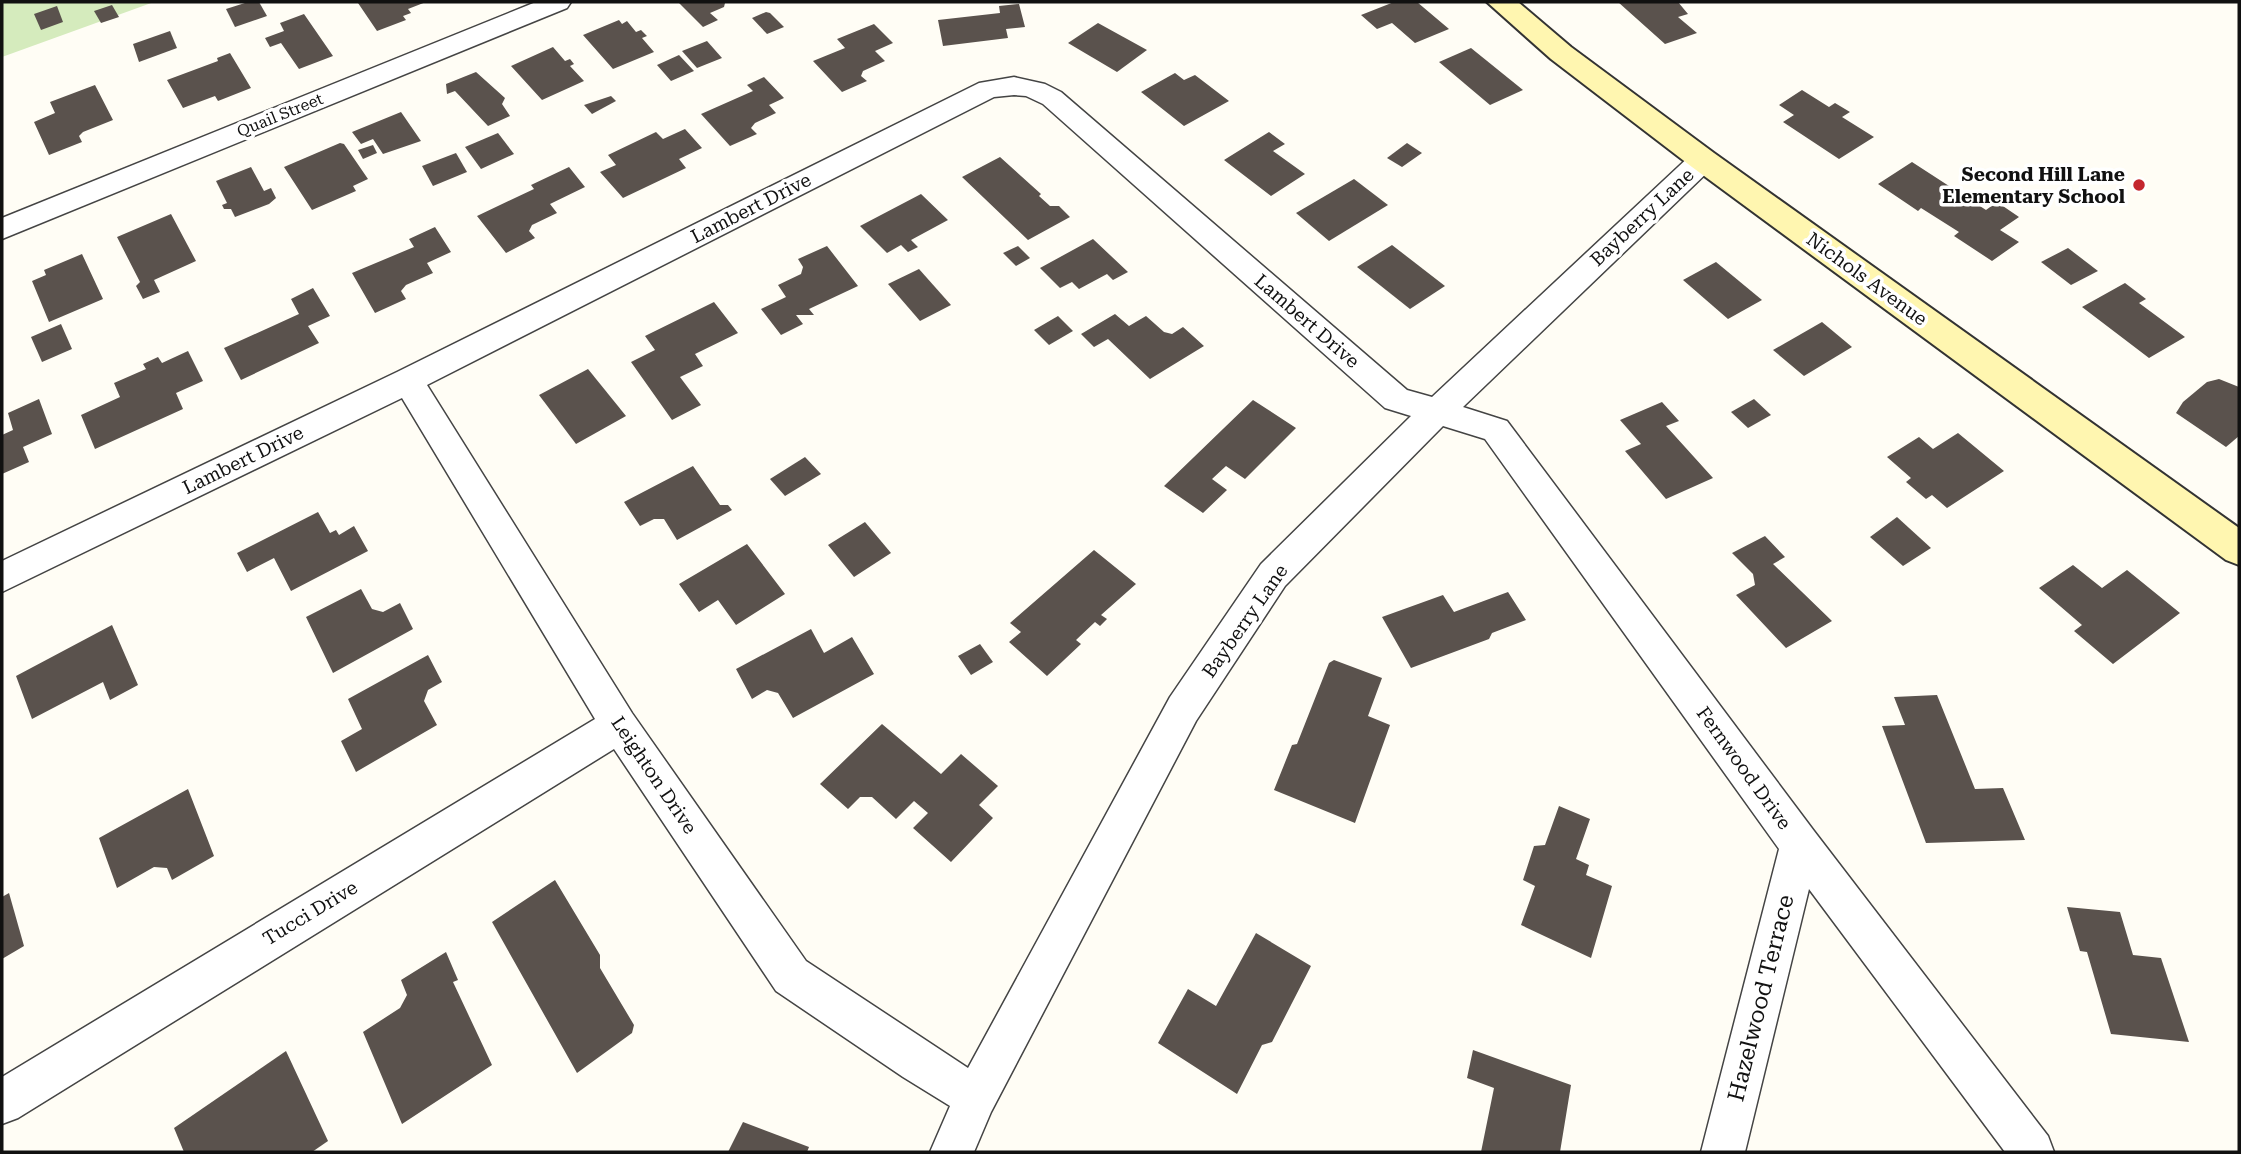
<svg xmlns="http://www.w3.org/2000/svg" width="2241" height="1154" viewBox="0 0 2241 1154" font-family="'Roboto Serif',serif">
<rect width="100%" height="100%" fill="#fffdf5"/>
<path fill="#d5ebbd" d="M2,2H154L2,57Z"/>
<g fill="#5a524d">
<path d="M248,2H259L267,16L235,27L226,9Z"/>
<path d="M363,2H426L408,9L411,13L403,16L406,20L377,31L358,3Z"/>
<path d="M678,2H723L725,3L724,7L710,13L718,20L703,27Z"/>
<path d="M1394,2H1417L1449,29L1415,43L1392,23L1377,29L1361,15Z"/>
<path d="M1618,2H1678L1688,14L1678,17L1697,33L1665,44Z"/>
<path d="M1019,4L1025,27L1006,29L1008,38L943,46L938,20L1000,13L999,6Z"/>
<path d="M112,5L119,17L101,23L94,11Z"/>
<path d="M57,6L63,22L41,30L34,14Z"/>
<path d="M766,12L770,13L784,27L767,34L752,18Z"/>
<path d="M304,14L333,56L299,69L281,43L270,47L265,38L284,31L280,23Z"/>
<path d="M619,20L622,24L627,21L636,32L641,30L647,36L642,38L654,52L613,69L583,35Z"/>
<path d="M1098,23L1147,50L1117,72L1068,43Z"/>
<path d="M874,24L893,43L875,51L885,61L863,71L861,76L867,81L842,92L813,61L845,48L837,39Z"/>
<path d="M170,31L177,48L139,62L133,44Z"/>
<path d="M707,41L722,58L697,68L682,51Z"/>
<path d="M553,47L565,61L570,59L574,64L570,66L584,81L542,100L511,66Z"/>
<path d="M1471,48L1523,90L1490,105L1439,62Z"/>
<path d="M230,53L251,88L218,101L215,96L183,108L167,80L218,61L217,58Z"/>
<path d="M679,55L694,71L671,81L657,65Z"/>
<path d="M476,72L505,98L502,104L510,116L488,126L455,91L447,94L446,84Z"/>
<path d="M1175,73L1184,80L1195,75L1229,101L1184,126L1141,92Z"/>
<path d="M764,77L784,98L769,105L776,113L755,123L751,128L757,134L730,146L701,114L753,91L747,85Z"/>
<path d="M95,85L113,120L83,132L79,136L82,142L49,155L34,122L55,113L50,102Z"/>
<path d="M1802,90L1829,107L1835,103L1850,112L1842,117L1874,137L1839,159L1783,122L1794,115L1779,105Z"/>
<path d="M611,96L616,101L592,114L584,105Z"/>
<path d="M401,112L421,141L383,154L373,139L361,144L352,132Z"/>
<path d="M685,129L702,148L679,159L686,168L623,198L600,172L616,165L608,155L656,132L663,139Z"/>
<path d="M1269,132L1285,144L1273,151L1305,174L1271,196L1224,160Z"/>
<path d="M498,133L514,154L481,169L465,147Z"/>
<path d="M340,143L344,144L368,179L353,186L356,191L312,210L284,167Z"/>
<path d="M1407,143L1422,153L1402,167L1387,158Z"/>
<path d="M373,145L377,153L363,159L358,150Z"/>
<path d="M456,153L467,172L433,186L422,166Z"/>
<path d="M1000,157L1041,194L1039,196L1050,206H1059L1070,217L1028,240L962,177Z"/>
<path d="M1912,162L1986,210L1997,202L2019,217L2000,230L2019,242L1992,261L1954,236L1959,232L1921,208L1918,211L1878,184Z"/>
<path d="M251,167L264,191L271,188L276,198L269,204L235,217L231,209H224L222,205L227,203L216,181Z"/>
<path d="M569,167L585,187L550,204L557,213L532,225L529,231L535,238L506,253L477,216L534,189L531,185Z"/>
<path d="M1354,179L1388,205L1329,241L1296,213Z"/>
<path d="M921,194L948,220L911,240L918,247L908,252L901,245L887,253L860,226Z"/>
<path d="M171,214L196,261L154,280L160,292L143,299L136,286L140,282L117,237Z"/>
<path d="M435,227L451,252L427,263L433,273L406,285L401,291L406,299L375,313L352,273L414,247L409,239Z"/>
<path d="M1093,239L1128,272L1113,280L1107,274L1079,289L1072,282L1060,288L1040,268Z"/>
<path d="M1392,245L1445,286L1410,309L1357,267Z"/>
<path d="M827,246L858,286L809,309L814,315H796L803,324L781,335L761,309L786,297L778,285L801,274L803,267L798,259Z"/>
<path d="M1018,246L1030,258L1016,266L1003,253Z"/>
<path d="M2068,248L2098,271L2071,285L2041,262Z"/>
<path d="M82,254L103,299L49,322L32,281L46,275L44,270Z"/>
<path d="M1716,262L1762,300L1728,319L1683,280Z"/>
<path d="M919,269L951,305L920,321L888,284Z"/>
<path d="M2125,283L2146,299L2139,303L2185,337L2149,358L2082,307Z"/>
<path d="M313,288L330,316L308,326L319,343L241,380L224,348L299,314L291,299Z"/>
<path d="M714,302L738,333L695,354L703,366L680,377L701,405L672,420L631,362L655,350L645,336Z"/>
<path d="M1115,314L1129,326L1146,316L1164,332L1172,334L1183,327L1204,346L1150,379L1108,339L1094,347L1081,334Z"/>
<path d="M1058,316L1073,331L1049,345L1034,330Z"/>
<path d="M1822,322L1852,347L1804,376L1773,350Z"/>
<path d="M61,324L72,349L42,362L31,337Z"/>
<path d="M188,351L203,381L176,393L183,409L95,449L81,415L120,397L114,383L146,369L143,364L158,357L162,363Z"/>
<path d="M588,369L626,416L576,444L539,395Z"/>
<path d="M2219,379L2239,387V436L2226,447L2176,413L2183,402L2207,382Z"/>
<path d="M39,399L52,434L23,447L29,462L2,474V435L13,430L8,413Z"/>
<path d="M1754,399L1771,415L1748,428L1731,412Z"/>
<path d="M1253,400L1296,428L1245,479L1226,466L1212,479L1227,490L1203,513L1164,486Z"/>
<path d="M1662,402L1679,421L1666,426L1713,478L1666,499L1625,451L1641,444L1620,420Z"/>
<path d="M1958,433L2004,471L1947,508L1932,495L1926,499L1906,482L1911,478L1887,457L1919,437L1933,449Z"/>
<path d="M805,457L821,474L785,496L770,479Z"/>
<path d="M693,466L720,505H728L732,510L677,540L664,519H654L640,526L624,502Z"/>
<path d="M318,512L330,533L336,530L339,535L354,526L368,551L291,591L274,558L247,572L237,553Z"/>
<path d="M1897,517L1931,548L1903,566L1870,537Z"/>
<path d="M865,522L891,553L854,577L828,545Z"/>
<path d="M1765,536L1785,557L1773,564L1832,621L1786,648L1736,595L1755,585L1753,574L1732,553Z"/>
<path d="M747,544L785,594L736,625L718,600L699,612L679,584Z"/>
<path d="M1094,550L1136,584L1101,615L1107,619L1100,626L1095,622L1076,640L1081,644L1047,676L1009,642L1021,632L1010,623Z"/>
<path d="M2073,565L2102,588L2127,570L2180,613L2113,664L2074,631L2082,625L2039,588Z"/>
<path d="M361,589L372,609L383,612L400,603L413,629L333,673L306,617Z"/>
<path d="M1508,592L1526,620L1492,633L1489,639L1411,668L1382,617L1443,595L1454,612Z"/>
<path d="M112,625L138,685L110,700L103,682L32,719L16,676Z"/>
<path d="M811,629L824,653L852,637L874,674L793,718L778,693L767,690L752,699L736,669Z"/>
<path d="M980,644L993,662L971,675L958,656Z"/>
<path d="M428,655L442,682L428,690L424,701L437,725L356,772L341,741L362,729L348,699Z"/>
<path d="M1334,660L1382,678L1368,716L1390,725L1355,823L1274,790L1292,745L1297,744L1329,663Z"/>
<path d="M1937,695L1975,789L2003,788L2025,840L1926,843L1882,726L1905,725L1894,697Z"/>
<path d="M882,724L941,774L961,754L998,786L979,805L993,818L951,862L913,828L928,813L914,801L896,819L872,797H860L848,809L820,784Z"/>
<path d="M188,789L214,856L172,880L167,868L154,867L117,888L99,838Z"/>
<path d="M1559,806L1590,819L1576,859L1589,865L1586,875L1612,886L1591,958L1521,925L1535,886L1523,880L1534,846L1545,845Z"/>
<path d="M555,880L600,955V968L634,1025L632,1033L577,1073L492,922Z"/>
<path d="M9,893L24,946L2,959V897Z"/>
<path d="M2067,907L2120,912L2133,955L2161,958L2189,1042L2111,1034L2087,952L2080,951Z"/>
<path d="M1256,933L1311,966L1272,1042L1262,1045L1237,1094L1158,1043L1188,989L1216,1006Z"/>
<path d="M446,952L458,980L453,982L492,1065L402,1124L363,1032L400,1008L407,995L401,980Z"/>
<path d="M1473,1050L1571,1085L1560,1152H1481L1494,1088L1467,1078Z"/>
<path d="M286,1051L328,1141L312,1152H184L174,1128Z"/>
<path d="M743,1122L809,1147L807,1152H728Z"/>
</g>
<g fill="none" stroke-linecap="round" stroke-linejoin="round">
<g stroke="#444" stroke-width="3">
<g id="minor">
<path d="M536,2H571L567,8L2,239V218Z"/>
<path d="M1014,77L1045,84L1061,92L1407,390L1432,397L1693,153L1703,150L1713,153L1717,160L1713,167L1463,407L1507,421L1814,831L2048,1136L2054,1152H2005L1809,889L1745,1152H1701L1779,849L1485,439L1443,426L1285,586L1196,721L991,1112L974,1152H930L950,1106L903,1077L776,991L614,749L18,1118L2,1124V1077L595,719L402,398L2,592V561L397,372L979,83ZM1014,95L1026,96L1043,104L1385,408L1411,416L1261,564L1170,697L968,1068L806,961L632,713L427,385L994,97Z"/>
</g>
</g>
<g stroke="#333" stroke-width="4">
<path id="secondary" d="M1487,2H1518L1571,47L1714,153L2239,528V565L2226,560L1692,167L1551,59Z"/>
</g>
<use href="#minor" fill="#fff" fill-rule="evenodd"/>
<use href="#secondary" fill="#fff6b0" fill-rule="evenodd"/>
</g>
<circle fill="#c4262e" stroke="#fff" stroke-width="2.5" cx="2139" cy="185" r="7"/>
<g text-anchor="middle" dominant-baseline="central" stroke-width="7" stroke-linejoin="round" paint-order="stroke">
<g font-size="16" fill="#111" stroke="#fff">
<text transform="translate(280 115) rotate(-22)">Quail Street</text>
</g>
<g font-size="19" font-weight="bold" fill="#111" stroke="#fff" text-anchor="end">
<text x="2125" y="174">Second Hill Lane<tspan x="2125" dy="22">Elementary School</tspan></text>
</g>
<g font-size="19" fill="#111" stroke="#fff">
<text transform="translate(751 208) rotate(-27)">Lambert Drive</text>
<text transform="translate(1642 217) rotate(-43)">Bayberry Lane</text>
<text transform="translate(1867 279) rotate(36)">Nichols Avenue</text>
<text transform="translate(1307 321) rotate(41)">Lambert Drive</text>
<text transform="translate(243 460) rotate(-26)">Lambert Drive</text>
<text transform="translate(1245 621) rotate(-55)">Bayberry Lane</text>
<text transform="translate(1744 768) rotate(54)">Fernwood Drive</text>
<text transform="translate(654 775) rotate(56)">Leighton Drive</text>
<text transform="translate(310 913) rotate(-31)">Tucci Drive</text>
</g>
<g font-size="23" fill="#111" stroke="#fff">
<text transform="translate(1761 998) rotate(-76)">Hazelwood Terrace</text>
</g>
</g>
<rect width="2241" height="1154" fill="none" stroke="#111111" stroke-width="7"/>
</svg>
